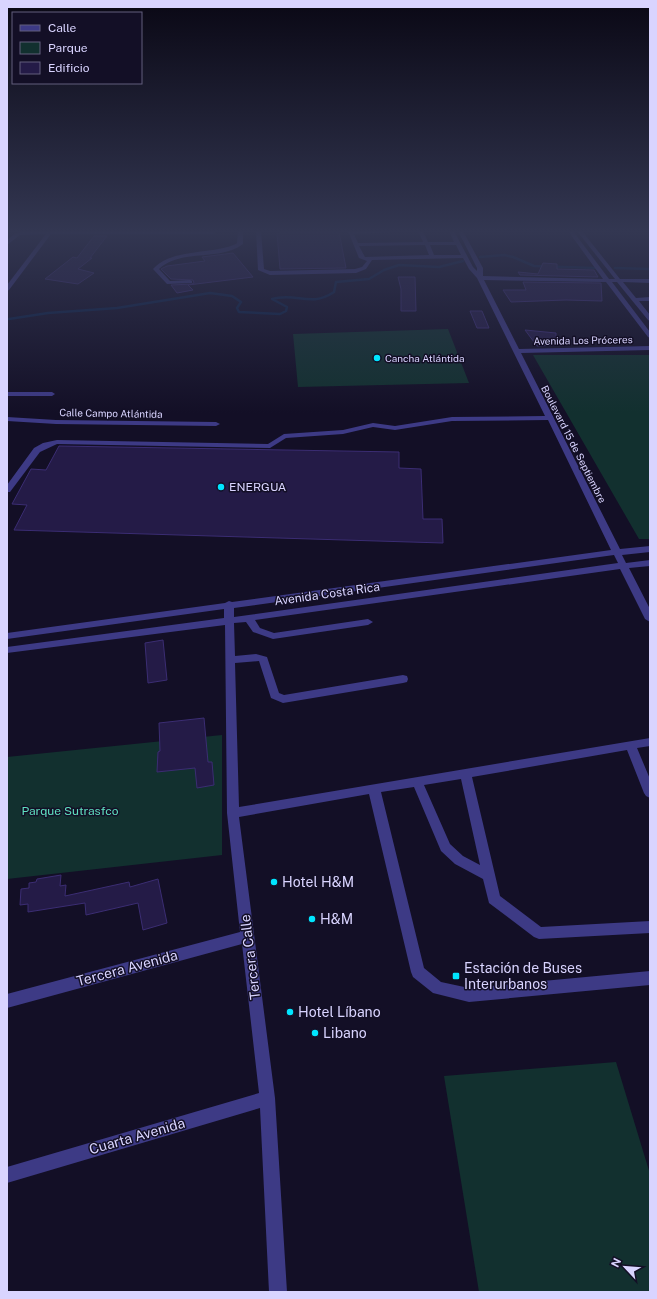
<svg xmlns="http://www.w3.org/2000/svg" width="657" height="1299" viewBox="0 0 657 1299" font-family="'Public Sans',sans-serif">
<rect width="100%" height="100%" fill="#130f26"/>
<g fill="#12302f">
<path d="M448,329L469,383L298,387L293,334Z"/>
<path d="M533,355H650V539H639Z"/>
<path d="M222,735V855L7,879V757Z"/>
<path d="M616,1062L650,1174V1292H479L444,1076Z"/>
</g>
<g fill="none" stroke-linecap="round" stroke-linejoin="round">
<g stroke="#0c2248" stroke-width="2.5">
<path d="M480,257L504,255L513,257L534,266L595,268"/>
<path d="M615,268L650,269"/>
<path d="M9,319L48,313L117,308L210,293L232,296L241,302L237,308L239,312L280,314L286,311L287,307L272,299C297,292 310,308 334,292L336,282L369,279L384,270L399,265L439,267L463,261"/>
</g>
</g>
<g fill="#241b47" stroke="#3b2d73">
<path d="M339,232L346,268L280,269L277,233Z"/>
<path d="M94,236H107L90,258H92L78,269L94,273L78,284L45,279L73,257L77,258Z"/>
<path d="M233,253L253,277L188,285L193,290L177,293L171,285L192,284L194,283L193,280L171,279L161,269L167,266L205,261L202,257Z"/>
<path d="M543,263L557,264V269L594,270L598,277L520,275L518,272L538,274Z"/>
<path d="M398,277H415L416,311H401V289Z"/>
<path d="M523,282L601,283L602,301L566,300L511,302L503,290H526Z"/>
<path d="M470,311H482L489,328H477Z"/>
<path d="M525,330L556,333V345L537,346Z"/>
<path d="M59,446L399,452V468L421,469L423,519H442L443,543L14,530L27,505L12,504L31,469L46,470Z"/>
<path d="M163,640L167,680L148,683L145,643Z"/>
<path d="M204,718L208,762H212L214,785L197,788L195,768L157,772L158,752L160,751L159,723Z"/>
<path d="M61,875L60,886L66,885L65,896L129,882L130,887L158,879L167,923L143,930L138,903L86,915L85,903L28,912V904L20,905L21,889L29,888V883L36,882L37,879Z"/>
</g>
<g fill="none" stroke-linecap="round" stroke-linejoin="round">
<g fill="#3d3a85" fill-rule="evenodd">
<path d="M238,231H243V244C219,262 182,248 159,269L170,281L190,280L192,281V283L167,284L153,269C172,248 211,255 236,244L237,243Z"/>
<path d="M256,231H261L264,269L270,271L355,269L362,267L367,261L359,258L348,231H415L354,234L358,243L423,242L419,233L416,231H423L428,242H454L449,231H454L473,267L477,271V268L458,231H463L483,268V276L603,279L568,231H573L609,279H615L577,231H582L620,279H650V283L623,282L636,298L650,297V301H639L650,315V321L648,320L617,282H612L650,332V338L648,337L606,282L484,280L519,349L650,346V350L521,353L620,549L650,546V552L622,555L626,563L650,560V566L629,568L650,609V622L645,619L620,569L255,620L260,628L274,633L368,619L373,622L368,625L273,639L253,632L246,622L234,623L235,656L256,654L267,657L279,693L284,695L403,675L407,676L408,679L407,682L403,683L283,703L271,698L259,661L235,663L239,807L650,738V746L637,748L650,779V798L646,796L644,793L627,750L472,777L500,896L541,927L650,921V933L539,939L534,937L489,903L483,879L455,864L441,851L414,787L381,792L424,968L441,982L469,988L650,971V985L469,1002L433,993L413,977L411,972L369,794L239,817L275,1098L287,1292H269L260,1108L7,1183V1167L259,1093L242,944L7,1008V994L240,932L227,813L225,625L7,653V647L224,618V609L7,639V633L225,603L229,601L232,602L611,550L548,420L452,421L395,430L373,427L343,434L286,438L270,448L57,444L40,452L10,492H7V485L34,448L43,443L57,440L268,444L284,434L343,430L373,423L395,426L452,417L545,416L477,278L469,269L463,258L372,260L366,269L356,273L270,275L258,270ZM425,245L429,255L365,257L359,246ZM430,245H456L461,255H434ZM614,555L618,563L234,617V608ZM461,779L480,865L463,856L450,844L424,785Z"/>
<path d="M21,232H213L215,233L213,234H51L9,290L7,291V285L46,234L20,235L7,245V240L15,234Z"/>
<path d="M7,392H52L55,394L52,396H7Z"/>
<path d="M7,417L56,420L216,422L220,424L216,426L56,424L7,421Z"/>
</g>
</g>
<linearGradient id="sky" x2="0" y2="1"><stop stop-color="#0a0815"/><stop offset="0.56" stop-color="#333752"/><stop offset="1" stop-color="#333752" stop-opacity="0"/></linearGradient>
<rect width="657" height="413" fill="url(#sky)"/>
<g fill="#00e5ff" stroke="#130f26" stroke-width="1.5">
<circle cx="377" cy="358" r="4"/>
<circle cx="221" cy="487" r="4"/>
<circle cx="274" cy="882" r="4"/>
<circle cx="312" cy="919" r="4"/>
<rect x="452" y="972" width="8" height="8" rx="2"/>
<circle cx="290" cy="1012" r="4"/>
<circle cx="315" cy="1033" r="4"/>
</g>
<g text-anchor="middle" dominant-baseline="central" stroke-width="3" stroke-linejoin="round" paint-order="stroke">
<g font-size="10" fill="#d9d4ff" stroke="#130f26">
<text transform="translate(583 340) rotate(-1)">Avenida Los Próceres</text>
<text transform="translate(111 413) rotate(1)">Calle Campo Atlántida</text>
<text transform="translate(574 444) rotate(63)">Boulevard 15 de Septiembre</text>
</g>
<g font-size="10" fill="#d9d4ff" stroke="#130f26" text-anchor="start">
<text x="385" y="358">Cancha Atlántida</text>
</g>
<g font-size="12" fill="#d9d4ff" stroke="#130f26" text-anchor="start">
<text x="229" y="487">ENERGUA</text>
</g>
<g font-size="12" fill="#d9d4ff" stroke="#130f26">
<text transform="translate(327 594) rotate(-8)">Avenida Costa Rica</text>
</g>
<g font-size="12" fill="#5fe0c0" stroke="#130f26">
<text x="70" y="811">Parque Sutrasfco</text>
</g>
<g font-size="14" fill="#d9d4ff" stroke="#130f26" text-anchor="start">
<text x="282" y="882">Hotel H&amp;M</text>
<text x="320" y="919">H&amp;M</text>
<text x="464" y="968">Estación de Buses<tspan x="464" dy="16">Interurbanos</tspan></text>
<text x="298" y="1012">Hotel Líbano</text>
<text x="323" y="1033">Libano</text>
</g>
<g font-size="14" fill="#d9d4ff" stroke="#130f26">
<text transform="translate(250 957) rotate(-97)">Tercera Calle</text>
<text transform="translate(127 968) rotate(-15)">Tercera Avenida</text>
<text transform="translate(137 1136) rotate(-16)">Cuarta Avenida</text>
</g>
</g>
<rect width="657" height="1299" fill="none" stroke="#d9d4ff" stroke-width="16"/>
<rect x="12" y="12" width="130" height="72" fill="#130f26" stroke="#625e7d"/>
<rect x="20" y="25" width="20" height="6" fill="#3d3a85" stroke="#625e7d"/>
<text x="48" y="32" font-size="12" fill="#d9d4ff">Calle</text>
<rect x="20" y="42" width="20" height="12" fill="#12302f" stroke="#625e7d"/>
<text x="48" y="52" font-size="12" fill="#d9d4ff">Parque</text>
<rect x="20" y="62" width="20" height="12" fill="#241b47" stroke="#625e7d"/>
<text x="48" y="72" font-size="12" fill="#d9d4ff">Edificio</text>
<g transform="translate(625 1267) rotate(296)" stroke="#130f26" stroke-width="3" paint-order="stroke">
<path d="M0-3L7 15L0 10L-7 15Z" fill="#d9d4ff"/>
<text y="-6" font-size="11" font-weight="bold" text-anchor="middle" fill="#d9d4ff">N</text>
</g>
</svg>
